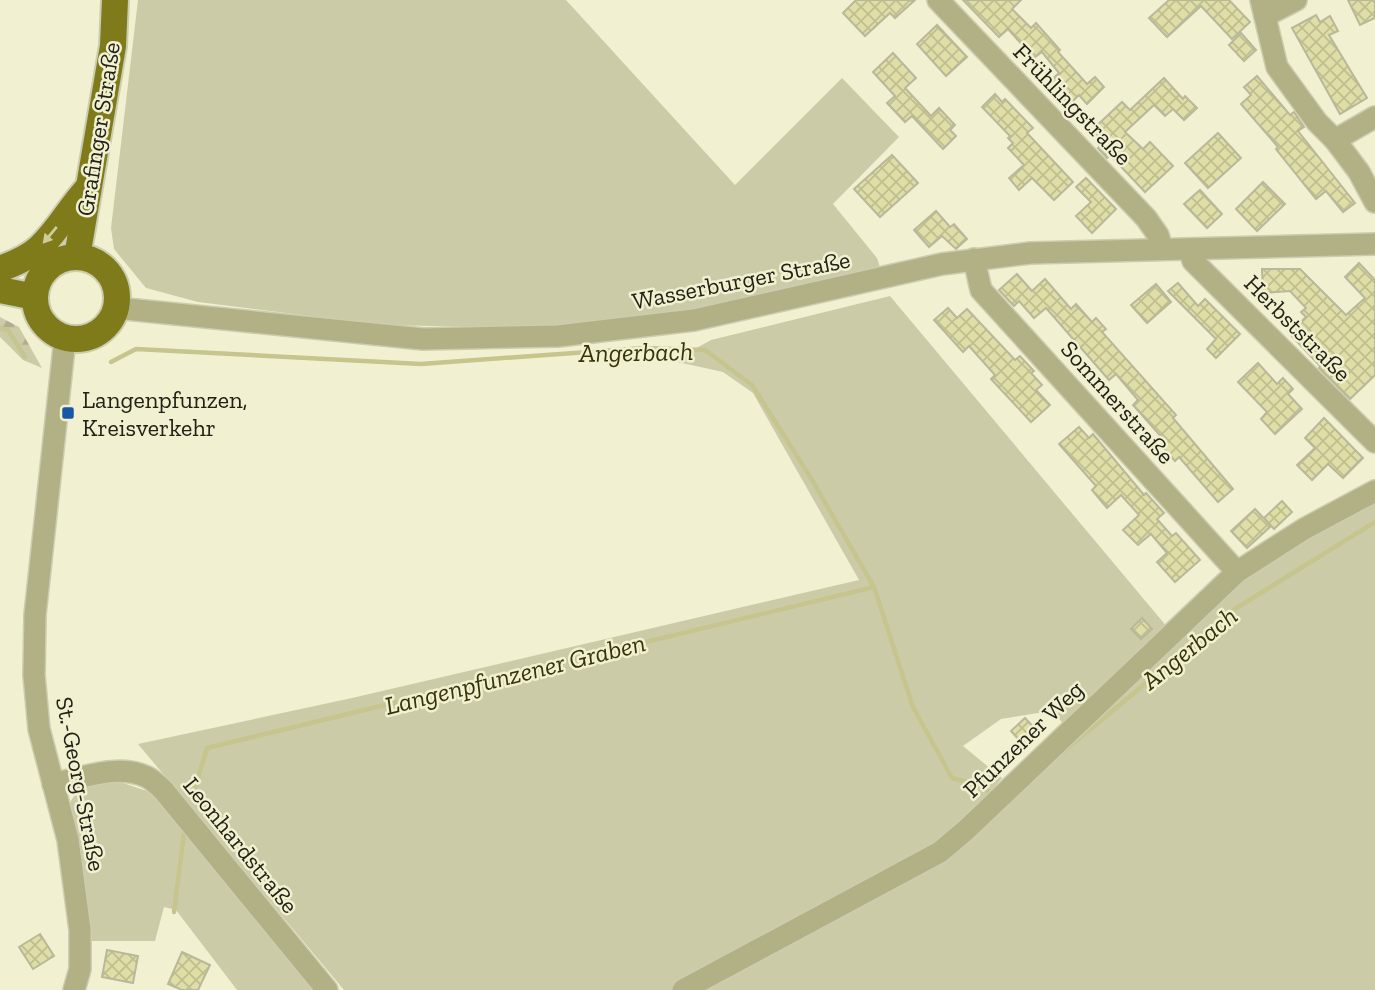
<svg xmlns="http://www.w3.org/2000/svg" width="1375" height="990" viewBox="0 0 1375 990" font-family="'Zilla Slab',serif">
<defs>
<pattern id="forest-firs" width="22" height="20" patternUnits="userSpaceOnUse" patternTransform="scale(1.75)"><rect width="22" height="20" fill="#cccba8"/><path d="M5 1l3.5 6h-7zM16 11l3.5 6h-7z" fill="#afae90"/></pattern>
<pattern id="building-cross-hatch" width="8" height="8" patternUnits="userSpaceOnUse" patternTransform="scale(1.75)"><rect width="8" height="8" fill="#dfdea6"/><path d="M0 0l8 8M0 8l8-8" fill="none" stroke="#bfbe8e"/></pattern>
</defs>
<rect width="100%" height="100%" fill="#f1f1d2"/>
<g fill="#cccba8">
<path d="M138,0H566L735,185L842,78L899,137L833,204L877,258L881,270L756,299L629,321L533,328L383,325L198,302L146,288L114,249L111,228Z"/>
<path d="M890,296L1168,628L1065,725L1051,711L1001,719L963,746L1002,778L959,829L937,846L672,990H344L138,744L352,698L859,580L753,393L723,372L673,361L711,340Z"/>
<path d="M1375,501V990H694L915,869L1242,578L1302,538Z"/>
<path d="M114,780L147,791L171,812L316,990H237L176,910L164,907L155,941H86L69,804L78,790Z"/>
</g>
<path fill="url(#forest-firs)" d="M0,317L19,327L42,368L23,360L0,337Z"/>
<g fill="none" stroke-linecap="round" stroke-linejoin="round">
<g stroke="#c5c58d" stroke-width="4.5">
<path d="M0,328L8,330L25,357"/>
<path d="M111,362L136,349L421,364L644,348L705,350L752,385L812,480L874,587L913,707L952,778L974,784L992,793"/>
<path d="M1063,752L1235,609L1375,522"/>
<path d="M192,798L207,748L874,587"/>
<path d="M174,912L184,833"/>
</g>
</g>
<g fill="url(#building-cross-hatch)" stroke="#b8b89a" stroke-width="2">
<path d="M856,0H915L895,18L890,13L865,36L843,13Z"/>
<path d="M963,0H1021L1012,9L1031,28L1036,23L1060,50L1058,52L1087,84L1095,77L1104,87L1087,104L1079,95L1069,105L1048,83L1059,73L1042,52L1034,58L1008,29L999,37Z"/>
<path d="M1169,0H1229L1250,22L1232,39L1201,6L1167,37L1149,18Z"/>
<path d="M1348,0H1375V18L1360,25Z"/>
<path d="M1316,15L1320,22L1330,16L1338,31L1329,35L1367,98L1340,114L1292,28Z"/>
<path d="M937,25L967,57L946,76L917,44Z"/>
<path d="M1241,33L1256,50L1244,61L1229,45Z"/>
<path d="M893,53L916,78L905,88L931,116L939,108L955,125L950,130L956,136L943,149L912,116L905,122L887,103L895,96L873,72Z"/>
<path d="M1257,76L1290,115L1294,112L1304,127L1298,131L1355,203L1343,212L1326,191L1316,199L1276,149L1278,147L1241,104L1251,95L1244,87Z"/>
<path d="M1164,78L1183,99L1185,96L1197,108L1184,120L1173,109L1165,116L1154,105L1125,132L1143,149L1150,142L1173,166L1145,192L1110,155L1107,158L1098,148L1103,143L1091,131L1122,102L1130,110Z"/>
<path d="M995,94L1002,102L1005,99L1033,128L1027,133L1073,182L1054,200L1032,178L1019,190L1009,178L1024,165L1008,148L1013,143L1008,138L1010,136L982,107Z"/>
<path d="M1218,133L1241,158L1208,188L1185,163Z"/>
<path d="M892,155L918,183L880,217L854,189Z"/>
<path d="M1086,178L1116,209L1092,233L1076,216L1091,202L1076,187Z"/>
<path d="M1263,182L1285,204L1257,231L1236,209Z"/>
<path d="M1200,190L1222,214L1207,228L1184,204Z"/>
<path d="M936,211L950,227L954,224L967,239L956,249L942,236L929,247L914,230Z"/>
<path d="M1359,263L1375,280V375L1350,399L1319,368L1320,366L1289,333L1306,317L1301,312L1306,308L1290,291L1263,293L1262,269H1300L1346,315L1365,298L1345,277Z"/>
<path d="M1017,274L1032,291L1045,279L1071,309L1076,304L1092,322L1096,318L1106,329L1102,332L1176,415L1173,418L1233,489L1218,502L1179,457L1175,461L1161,445L1165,441L1133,405L1138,400L1116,374L1109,380L1046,308L1034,318L1019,301L1014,306L999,290Z"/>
<path d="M1178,283L1198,306L1205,299L1240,334L1216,358L1207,349L1216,339L1168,291Z"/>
<path d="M1156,284L1171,302L1147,323L1131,305Z"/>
<path d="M948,308L957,318L967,309L1015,360L1020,356L1034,371L1031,373L1042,385L1036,390L1050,405L1031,422L991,379L995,375L969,346L963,352L934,320Z"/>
<path d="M1258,363L1277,384L1283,378L1293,389L1288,394L1302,409L1275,434L1261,419L1267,412L1238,382Z"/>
<path d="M1324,418L1363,458L1343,478L1328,464L1312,480L1297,465L1315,448L1305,438Z"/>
<path d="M1079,427L1089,438L1093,434L1144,495L1146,493L1164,513L1157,519L1172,536L1176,533L1200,560L1175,582L1157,562L1167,553L1151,534L1138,545L1123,530L1139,515L1121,495L1107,508L1092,490L1096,486L1059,444Z"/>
<path d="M1282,501L1292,512L1274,529L1264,518Z"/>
<path d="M1255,509L1271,526L1247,548L1231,531Z"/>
<path d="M1142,618L1152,629L1141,639L1131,629Z"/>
<path d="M1025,718L1039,733L1024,746L1011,731Z"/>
<path d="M40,934L54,956L33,969L19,947Z"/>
<path d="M107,950L138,956L133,983L102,977Z"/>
<path d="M182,952L210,965L198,990H182L168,984Z"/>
</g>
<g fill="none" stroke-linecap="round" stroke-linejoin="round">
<g stroke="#ccccb0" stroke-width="24">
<g id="minor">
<path d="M938,0L1146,218L1158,235L1162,248"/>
<path d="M1261,0L1277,67L1317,122L1335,140L1359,172L1375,202"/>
<path d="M1265,16L1296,0"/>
<path d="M1335,140L1375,117"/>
<path d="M1189,249L1193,261L1375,442"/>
<path d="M974,259L981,290L1237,572"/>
<path d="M116,308L423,339L558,336L694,320L942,264L1030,253L1375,244"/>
<path d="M65,338L35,615L34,675L39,729L68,840L80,930V969L74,990"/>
<path d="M53,784C82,778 119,763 147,777C153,780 159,786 164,791L327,990"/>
<path d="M683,990L940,852L966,830L1237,572L1304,529L1375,491"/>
</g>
</g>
<g stroke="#ccccb0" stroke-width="30">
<g id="major">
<path d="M77,257L113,46L115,0"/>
<circle cx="76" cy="298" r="41"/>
<path d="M0,269C13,264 28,258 39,248C58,231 70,207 88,188"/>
<path d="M0,290L35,297"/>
</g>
</g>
<use href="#minor" stroke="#b1b185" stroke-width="21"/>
<use href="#major" stroke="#7f7b1a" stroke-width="26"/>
</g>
<defs><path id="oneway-solid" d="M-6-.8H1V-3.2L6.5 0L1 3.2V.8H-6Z" transform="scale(1.75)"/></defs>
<use fill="#cfce9b" href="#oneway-solid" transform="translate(50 235) rotate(130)"/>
<rect fill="#1856a7" stroke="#f1f1d2" stroke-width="2.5" x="61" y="406" width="14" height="14" rx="3.5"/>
<g text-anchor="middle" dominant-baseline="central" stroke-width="5" stroke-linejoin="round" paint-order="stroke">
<g font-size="24" fill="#222116" stroke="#f1f1d2">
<text transform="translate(1073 104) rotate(46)">Frühlingstraße</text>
<text transform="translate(98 129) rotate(-81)">Grafinger Straße</text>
<text transform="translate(741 280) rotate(-11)">Wasserburger Straße</text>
<text transform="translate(1298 328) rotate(45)">Herbststraße</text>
<text transform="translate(1118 402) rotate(48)">Sommerstraße</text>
<text transform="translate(1023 739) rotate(-44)">Pfunzener Weg</text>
<text transform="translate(81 784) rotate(79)">St.-Georg-Straße</text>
<text transform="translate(241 845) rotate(51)">Leonhardstraße</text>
</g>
<g font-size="24" fill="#222116" stroke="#f1f1d2" text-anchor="start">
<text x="82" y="399">Langenpfunzen,<tspan x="82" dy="28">Kreisverkehr</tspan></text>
</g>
<g font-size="26" font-style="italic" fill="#363407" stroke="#f1f1d2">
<text transform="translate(636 352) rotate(-1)">Angerbach</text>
<text transform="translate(1189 648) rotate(-39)">Angerbach</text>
<text transform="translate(515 674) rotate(-14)">Langenpfunzener Graben</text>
</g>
</g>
</svg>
